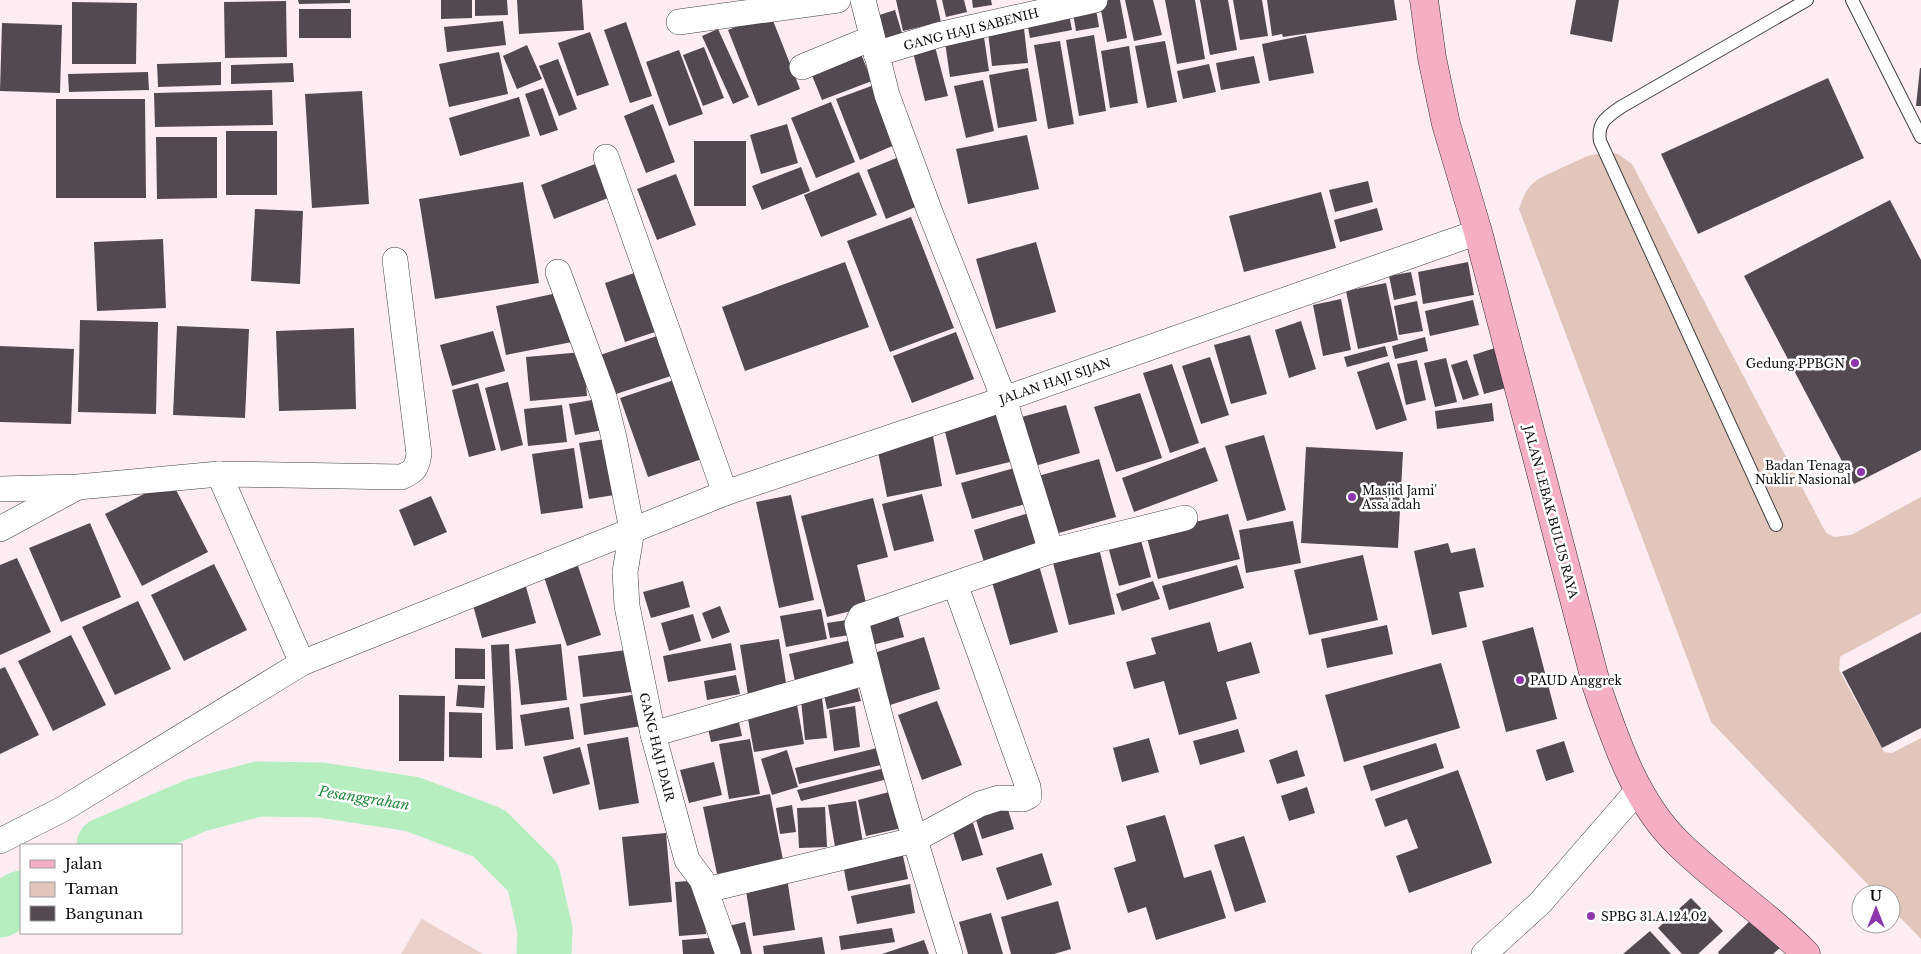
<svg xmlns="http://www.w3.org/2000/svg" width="1921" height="954" viewBox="0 0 1921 954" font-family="'Libre Baskerville',serif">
<rect width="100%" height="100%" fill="#fdedf3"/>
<path fill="#e3c6bb" d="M1608,152L1618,154L1632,164L1826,533L1834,537L1851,535L1921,497V613L1843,655L1840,657L1839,670L1884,752L1892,753L1921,738V939L1891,908V894H1877L1711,722L1519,209C1524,195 1527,186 1540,178L1587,156Z"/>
<path fill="#ebd0cb" d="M422,918V919L483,954H401Z"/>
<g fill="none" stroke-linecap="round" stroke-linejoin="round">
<g stroke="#b7eec0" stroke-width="55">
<path d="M104,845L197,805L258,789L321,790L412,804L489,833L533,877L545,930L544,954"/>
<path d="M0,910L21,898"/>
</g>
</g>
<g fill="#534951">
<path d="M298,0H350V3L299,4Z"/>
<path d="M441,0H472V18L441,19Z"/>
<path d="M475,0H507L508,15L475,16Z"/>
<path d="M517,0H582L584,30L519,34Z"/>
<path d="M896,0H936L941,22L903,31Z"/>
<path d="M942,0H964L967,12L946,17Z"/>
<path d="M972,0H991L992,5L973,8Z"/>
<path d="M1099,0H1120L1127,38L1107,42Z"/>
<path d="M1125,0H1153L1162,35L1134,41Z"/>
<path d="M1165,0H1195L1205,59L1177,64Z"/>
<path d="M1200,0H1228L1237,50L1210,55Z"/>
<path d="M1233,0H1262L1268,36L1240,40Z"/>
<path d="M1267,0H1394L1397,20L1283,37L1282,34L1272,36Z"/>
<path d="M1576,0H1619L1612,42L1570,34Z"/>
<path d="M286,1L287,57L225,58L224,2Z"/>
<path d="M72,2L137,3L136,64H72Z"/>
<path d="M1095,3L1099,27L1076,31L1072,7Z"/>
<rect x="299" y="9" width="52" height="29"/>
<path d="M1068,9L1072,30L1030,38L1026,17Z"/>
<path d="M895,10L904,40L879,48L870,18Z"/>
<path d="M770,13L800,89L758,106L728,30Z"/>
<path d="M1023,20L1028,63L992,66L987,24Z"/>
<path d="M503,21L506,45L447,52L444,27Z"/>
<path d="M626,22L652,96L630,103L604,30Z"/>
<path d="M2,23L62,25L60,93L0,91Z"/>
<path d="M718,29L749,97L733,104L702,36Z"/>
<path d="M983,30L989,71L950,77L944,35Z"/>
<path d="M590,32L609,85L577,96L558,43Z"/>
<path d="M1094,35L1106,111L1079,116L1066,40Z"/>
<path d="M1306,35L1314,73L1269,81L1262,44Z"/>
<path d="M933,39L948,96L925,101L911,44Z"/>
<path d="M1060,41L1074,124L1048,129L1034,45Z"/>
<path d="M1165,41L1177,102L1147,108L1135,46Z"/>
<path d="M527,45L542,79L517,89L503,56Z"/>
<path d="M1129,46L1138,103L1110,108L1101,51Z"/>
<path d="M704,47L724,98L703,106L683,55Z"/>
<path d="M679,50L703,114L669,126L646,62Z"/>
<path d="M499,52L508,94L449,107L439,64Z"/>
<path d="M861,54L872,81L822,100L811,73Z"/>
<path d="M1254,56L1260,83L1221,90L1216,63Z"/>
<path d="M558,59L577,109L559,116L539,66Z"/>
<path d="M221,62V85L158,87L157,64Z"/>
<path d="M293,63L294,82L231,84V65Z"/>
<path d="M1209,64L1216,92L1183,99L1177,71Z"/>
<path d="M1028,68L1037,121L998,128L989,75Z"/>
<path d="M1920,68H1921V106H1916Z"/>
<path d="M148,72L149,90L69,92L68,74Z"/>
<path d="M1828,78L1864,158L1698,234L1661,154Z"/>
<path d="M983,80L994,131L966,138L954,86Z"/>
<path d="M874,85L897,144L860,160L836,99Z"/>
<path d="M543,88L558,130L540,136L525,94Z"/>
<path d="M272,90L273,125L155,127L154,93Z"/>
<path d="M362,91L369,204L312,208L305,94Z"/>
<path d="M519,97L530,136L460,156L449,118Z"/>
<path d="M56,99H145L146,198H56Z"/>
<path d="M831,102L855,162L816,178L791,118Z"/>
<path d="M653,104L675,162L646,173L624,116Z"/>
<path d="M787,124L798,163L761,174L750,135Z"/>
<rect x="226" y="131" width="51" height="64"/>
<path d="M1027,135L1039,189L968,204L956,149Z"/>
<path d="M156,137H217V198L157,199Z"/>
<rect x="694" y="141" width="52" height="65"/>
<path d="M899,157L918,206L886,219L867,170Z"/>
<path d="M595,164L608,198L554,219L541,185Z"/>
<path d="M801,167L810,191L762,210L752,186Z"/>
<path d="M859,172L877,215L821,237L804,195Z"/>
<path d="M676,174L696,225L657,240L637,189Z"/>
<path d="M1368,181L1373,202L1335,212L1329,190Z"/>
<path d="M523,182L539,283L435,299L419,199Z"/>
<path d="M1321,192L1336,248L1244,272L1229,216Z"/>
<path d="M1890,200L1921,260V450L1854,484L1744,276Z"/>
<path d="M1377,208L1383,230L1340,242L1334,220Z"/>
<path d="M255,209L303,211L300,284L251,281Z"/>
<path d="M911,217L954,328L890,352L847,241Z"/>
<path d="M163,239L166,308L97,311L94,242Z"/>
<path d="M1036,242L1056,312L996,329L976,259Z"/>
<path d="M845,262L869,327L745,371L722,307Z"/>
<path d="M1468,262L1474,295L1423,304L1418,272Z"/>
<path d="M640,271L661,330L625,342L605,283Z"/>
<path d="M1411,272L1416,295L1394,300L1389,276Z"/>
<path d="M1386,283L1398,340L1358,349L1346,291Z"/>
<path d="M562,292L572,342L506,355L496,306Z"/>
<path d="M1341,299L1351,350L1323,356L1313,305Z"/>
<path d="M1473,300L1479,325L1430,336L1425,311Z"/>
<path d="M1417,301L1423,331L1399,335L1394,306Z"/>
<path d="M80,320L158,322L156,414L78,412Z"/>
<path d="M1301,321L1316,369L1289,378L1275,330Z"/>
<path d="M177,326L249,329L245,418L173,415Z"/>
<path d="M354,328L356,409L279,411L276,331Z"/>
<path d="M493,331L505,371L452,386L440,345Z"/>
<path d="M956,332L974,379L912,403L893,356Z"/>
<path d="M660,335L674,375L613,395L600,355Z"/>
<path d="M1250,335L1267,394L1231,404L1214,345Z"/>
<path d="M1425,337L1428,351L1395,359L1392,346Z"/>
<path d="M0,346L74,349L71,424L0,422Z"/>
<path d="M1385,346L1388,356L1347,367L1344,357Z"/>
<path d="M1495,348L1506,388L1484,394L1473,355Z"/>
<path d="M583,352L587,396L530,401L526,357Z"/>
<path d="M1210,357L1229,415L1201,424L1182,366Z"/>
<path d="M1446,358L1457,402L1435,407L1424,363Z"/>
<path d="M1417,360L1426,400L1406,405L1397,364Z"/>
<path d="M1467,360L1479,395L1463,400L1451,365Z"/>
<path d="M1389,362L1407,420L1376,430L1357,372Z"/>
<path d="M1172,364L1199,443L1170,453L1143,373Z"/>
<path d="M674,380L702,459L648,477L620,398Z"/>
<path d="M508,382L523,445L501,451L485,388Z"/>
<path d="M478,383L496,450L469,457L452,390Z"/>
<path d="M1140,393L1162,458L1116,472L1094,407Z"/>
<path d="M603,398L609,429L575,435L569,404Z"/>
<path d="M1492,403L1494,421L1437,429L1435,411Z"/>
<path d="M562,405L567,442L528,446L524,409Z"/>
<path d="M1066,405L1080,453L1028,468L1014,419Z"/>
<path d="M1001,409L1014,461L956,475L943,424Z"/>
<path d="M1264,435L1286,510L1247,521L1225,446Z"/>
<path d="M933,436L942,486L887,497L877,447Z"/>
<path d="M612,438L621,494L589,499L579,443Z"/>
<path d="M1205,447L1218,481L1134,512L1122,478Z"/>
<path d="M1306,447L1403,452L1398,548L1301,543Z"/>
<path d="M574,448L583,508L541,514L532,454Z"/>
<path d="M1099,459L1116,517L1055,534L1038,476Z"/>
<path d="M1018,467L1029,503L972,519L961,483Z"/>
<path d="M171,480L208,552L142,586L105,514Z"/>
<path d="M922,494L934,541L894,551L882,504Z"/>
<path d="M791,495L814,600L779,608L756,502Z"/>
<path d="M431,496L447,532L414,546L399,510Z"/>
<path d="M873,498L888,557L857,565L867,607L827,617L801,516Z"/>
<path d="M1032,512L1042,544L984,562L974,530Z"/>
<path d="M1228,514L1240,559L1158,579L1146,534Z"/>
<path d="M1293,521L1301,563L1246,573L1239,530Z"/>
<path d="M90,523L121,597L61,622L29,548Z"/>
<path d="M1139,533L1151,577L1119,586L1107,543Z"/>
<path d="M1448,543L1451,553L1475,548L1484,587L1459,592L1467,627L1432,635L1414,551Z"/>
<path d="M1098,544L1115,614L1069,625L1051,555Z"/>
<path d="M1363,555L1378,620L1309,635L1294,570Z"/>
<path d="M17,558L51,632L0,655V565Z"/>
<path d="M1038,562L1058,632L1010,645L990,575Z"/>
<path d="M214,564L247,630L184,661L151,595Z"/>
<path d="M1237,565L1244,588L1169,610L1162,586Z"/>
<path d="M578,566L601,635L567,646L544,577Z"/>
<path d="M683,581L690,607L651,618L643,592Z"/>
<path d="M1153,581L1160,599L1122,611L1116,594Z"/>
<path d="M525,583L536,623L482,638L471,598Z"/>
<path d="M138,601L171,669L115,695L82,627Z"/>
<path d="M720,606L730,632L712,639L702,613Z"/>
<path d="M896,608L904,637L872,645L864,617Z"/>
<path d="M821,609L827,639L786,647L780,616Z"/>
<path d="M693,614L701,641L669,651L661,623Z"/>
<path d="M854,619L856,634L830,638L827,623Z"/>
<path d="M1210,622L1218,652L1251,642L1260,673L1226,682L1237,719L1179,735L1164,681L1134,689L1126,662L1156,654L1151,638Z"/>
<path d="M1387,625L1393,654L1327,668L1321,639Z"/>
<path d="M1533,627L1557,719L1506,732L1482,641Z"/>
<path d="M1921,632V728L1882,748L1842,672Z"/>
<path d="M71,635L106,705L53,731L18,661Z"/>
<path d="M924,637L940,689L887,706L871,654Z"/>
<path d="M779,639L787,689L748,695L740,645Z"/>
<path d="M856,639L862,667L795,681L789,654Z"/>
<path d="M731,643L736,670L668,682L663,656Z"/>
<path d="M509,644L513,749L496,750L491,645Z"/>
<path d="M561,644L567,700L521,705L515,649Z"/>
<path d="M455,648L485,649V679H455Z"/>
<path d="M627,650L632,692L583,697L578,656Z"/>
<path d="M1441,663L1460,728L1344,762L1325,695Z"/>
<path d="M5,667L39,735L0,754V669Z"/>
<path d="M736,675L740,694L707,700L704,681Z"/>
<path d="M856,682L861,701L827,709L823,690Z"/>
<path d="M458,685L485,686L484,708L456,706Z"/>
<path d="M637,694L642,726L584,735L580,704Z"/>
<path d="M399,695L445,696L444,761H399Z"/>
<path d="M822,698L827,738L805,740L801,700Z"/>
<path d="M796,699L804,744L754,752L746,708Z"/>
<path d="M937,701L962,765L922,780L898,715Z"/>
<path d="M855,706L860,747L834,751L829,710Z"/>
<path d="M569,707L574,739L525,746L520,715Z"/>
<path d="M449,712L482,713V758L449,757Z"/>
<path d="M737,713L742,736L711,742L706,719Z"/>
<path d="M1238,729L1245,752L1200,765L1193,741Z"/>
<path d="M628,737L639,803L599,810L587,744Z"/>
<path d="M1149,738L1159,772L1122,782L1113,748Z"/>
<path d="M750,739L760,794L729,799L719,744Z"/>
<path d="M1564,741L1574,772L1546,781L1536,750Z"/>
<path d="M1436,743L1444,768L1371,791L1363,766Z"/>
<path d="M580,747L590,784L553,794L543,757Z"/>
<path d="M877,748L881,765L799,784L795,768Z"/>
<path d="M787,750L798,787L772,795L761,759Z"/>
<path d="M1297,750L1305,776L1277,784L1269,760Z"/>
<path d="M714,762L722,795L689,803L680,770Z"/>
<path d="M885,768L888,779L801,801L797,790Z"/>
<path d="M1458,770L1492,863L1409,893L1396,856L1418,848L1407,819L1385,827L1375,799Z"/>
<path d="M1307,787L1315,813L1289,821L1281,796Z"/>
<path d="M893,791L902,828L866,836L858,800Z"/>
<path d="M770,794L783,860L717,874L703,807Z"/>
<path d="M1005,800L1014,829L982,839L973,810Z"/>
<path d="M856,801L863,843L835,847L828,805Z"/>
<path d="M792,805L796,832L780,834L776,808Z"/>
<path d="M825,807L827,847L799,848L797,808Z"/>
<path d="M1165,815L1184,878L1211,870L1226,918L1156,940L1146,907L1128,913L1114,868L1136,861L1126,826Z"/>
<path d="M973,823L983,855L962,861L952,829Z"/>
<path d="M666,833L672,902L629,906L622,837Z"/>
<path d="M1244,836L1266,902L1235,912L1214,845Z"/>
<path d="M901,847L908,879L848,891L842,859Z"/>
<path d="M1042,853L1052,885L1007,900L996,868Z"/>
<path d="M787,878L795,930L753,936L745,884Z"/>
<path d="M702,880L706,934L679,936L675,882Z"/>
<path d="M910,884L915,913L857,924L851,896Z"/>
<path d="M1691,898L1723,931L1698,954H1682L1658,928Z"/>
<path d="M1058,901L1071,949L1054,954H1011L1001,917Z"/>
<path d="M991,913L1003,954H968L959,922Z"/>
<path d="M1755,916L1783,945L1773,954H1719L1718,952Z"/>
<path d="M745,922L752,954H735L729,926Z"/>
<path d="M892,928L895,942L841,950L839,936Z"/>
<path d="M1650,931L1671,954H1623Z"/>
<path d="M721,937L723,954H683L682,940Z"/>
<path d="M822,937L825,954H764L763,946Z"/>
<path d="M924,940L929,954H882Z"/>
</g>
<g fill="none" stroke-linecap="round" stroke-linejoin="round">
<g stroke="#3f3f3f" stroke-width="14">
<g id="service">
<path d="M1852,0L1921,137"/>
<path d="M1776,525L1600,141C1597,122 1607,117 1621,107L1807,0"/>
</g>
</g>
<g stroke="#3f3f3f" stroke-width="26">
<g id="minor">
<path d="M863,0L887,95L930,212L1004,399L1051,551"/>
<path d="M679,22L838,0"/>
<path d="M876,54L938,35L1095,0"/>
<path d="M802,67L872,38"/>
<path d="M606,157L725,493"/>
<path d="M558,272L604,397L614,438L632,530L625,572L627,606L653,734L687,860L702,880L728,954"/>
<path d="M219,474L302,663"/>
<path d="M0,489L78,487L219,474L401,477C414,472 417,468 419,454L395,260"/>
<path d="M0,529L74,489"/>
<path d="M653,734L868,672"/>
<path d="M0,841L63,809L302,663L725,493L1004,399L1478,232"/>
<path d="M706,890L914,840L980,804L999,798L1023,799L1029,796L1028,787L955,584"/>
<path d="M950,954C916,845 883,736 857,624L861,616L1051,551L1185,518"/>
<path d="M1484,954L1540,903L1639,789"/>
</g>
</g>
<g stroke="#2e2e2e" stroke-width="29">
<path id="secondary" d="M1424,0L1432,58L1446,124L1478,232L1597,687C1616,742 1636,803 1679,844C1719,883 1767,914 1806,954"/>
</g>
<use href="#service" stroke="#fff" stroke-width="12"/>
<use href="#minor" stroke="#fff" stroke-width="25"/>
<use href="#secondary" stroke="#f5afc5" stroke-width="28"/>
</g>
<g fill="#8d35ab" stroke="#fff" stroke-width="2">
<circle cx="1855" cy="363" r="5"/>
<circle cx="1861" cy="472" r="5"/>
<circle cx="1352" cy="497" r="5"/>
<circle cx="1520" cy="680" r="5"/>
<circle cx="1591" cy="916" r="5"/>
</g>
<g text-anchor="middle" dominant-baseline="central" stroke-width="5" stroke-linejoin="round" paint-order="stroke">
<g font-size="12" fill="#0c0c0c" stroke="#fff">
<text transform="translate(971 29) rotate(-14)">GANG HAJI SABENIH</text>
<text transform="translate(1055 381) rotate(-19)">JALAN HAJI SIJAN</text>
<text transform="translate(1551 512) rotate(75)">JALAN LEBAK BULUS RAYA</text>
<text transform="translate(657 747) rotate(76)">GANG HAJI DAIR</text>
</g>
<g font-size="12" fill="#0c0c0c" stroke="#fff" text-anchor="start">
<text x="1845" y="363" text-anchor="end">Gedung PPBGN</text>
<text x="1851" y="465" text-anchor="end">Badan Tenaga<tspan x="1851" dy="14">Nuklir Nasional</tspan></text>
<text x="1362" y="490">Masjid Jami'<tspan x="1362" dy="14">Assa'adah</tspan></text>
<text x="1530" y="680">PAUD Anggrek</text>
<text x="1601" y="916">SPBG 31.A.124.02</text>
</g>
<g font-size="14" font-style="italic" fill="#23883b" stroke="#fff">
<text transform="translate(364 798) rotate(9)">Pesanggrahan</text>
</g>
</g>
<rect x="20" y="844" width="162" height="90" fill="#ffffff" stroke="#9e9e9e"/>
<rect x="30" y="860" width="25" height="8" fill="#f5afc5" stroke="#9e9e9e"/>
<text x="65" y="869" font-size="15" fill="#0c0c0c">Jalan</text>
<rect x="30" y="882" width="25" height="15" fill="#e3c6bb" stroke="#9e9e9e"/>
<text x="65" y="894" font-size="15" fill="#0c0c0c">Taman</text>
<rect x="30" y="906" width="25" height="15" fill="#534951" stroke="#9e9e9e"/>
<text x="65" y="919" font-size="15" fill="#0c0c0c">Bangunan</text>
<g transform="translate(1876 909)"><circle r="24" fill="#ffffff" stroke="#9e9e9e"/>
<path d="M0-4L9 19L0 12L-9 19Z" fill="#8d35ab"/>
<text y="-8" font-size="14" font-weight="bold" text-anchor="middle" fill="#0c0c0c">U</text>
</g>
</svg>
